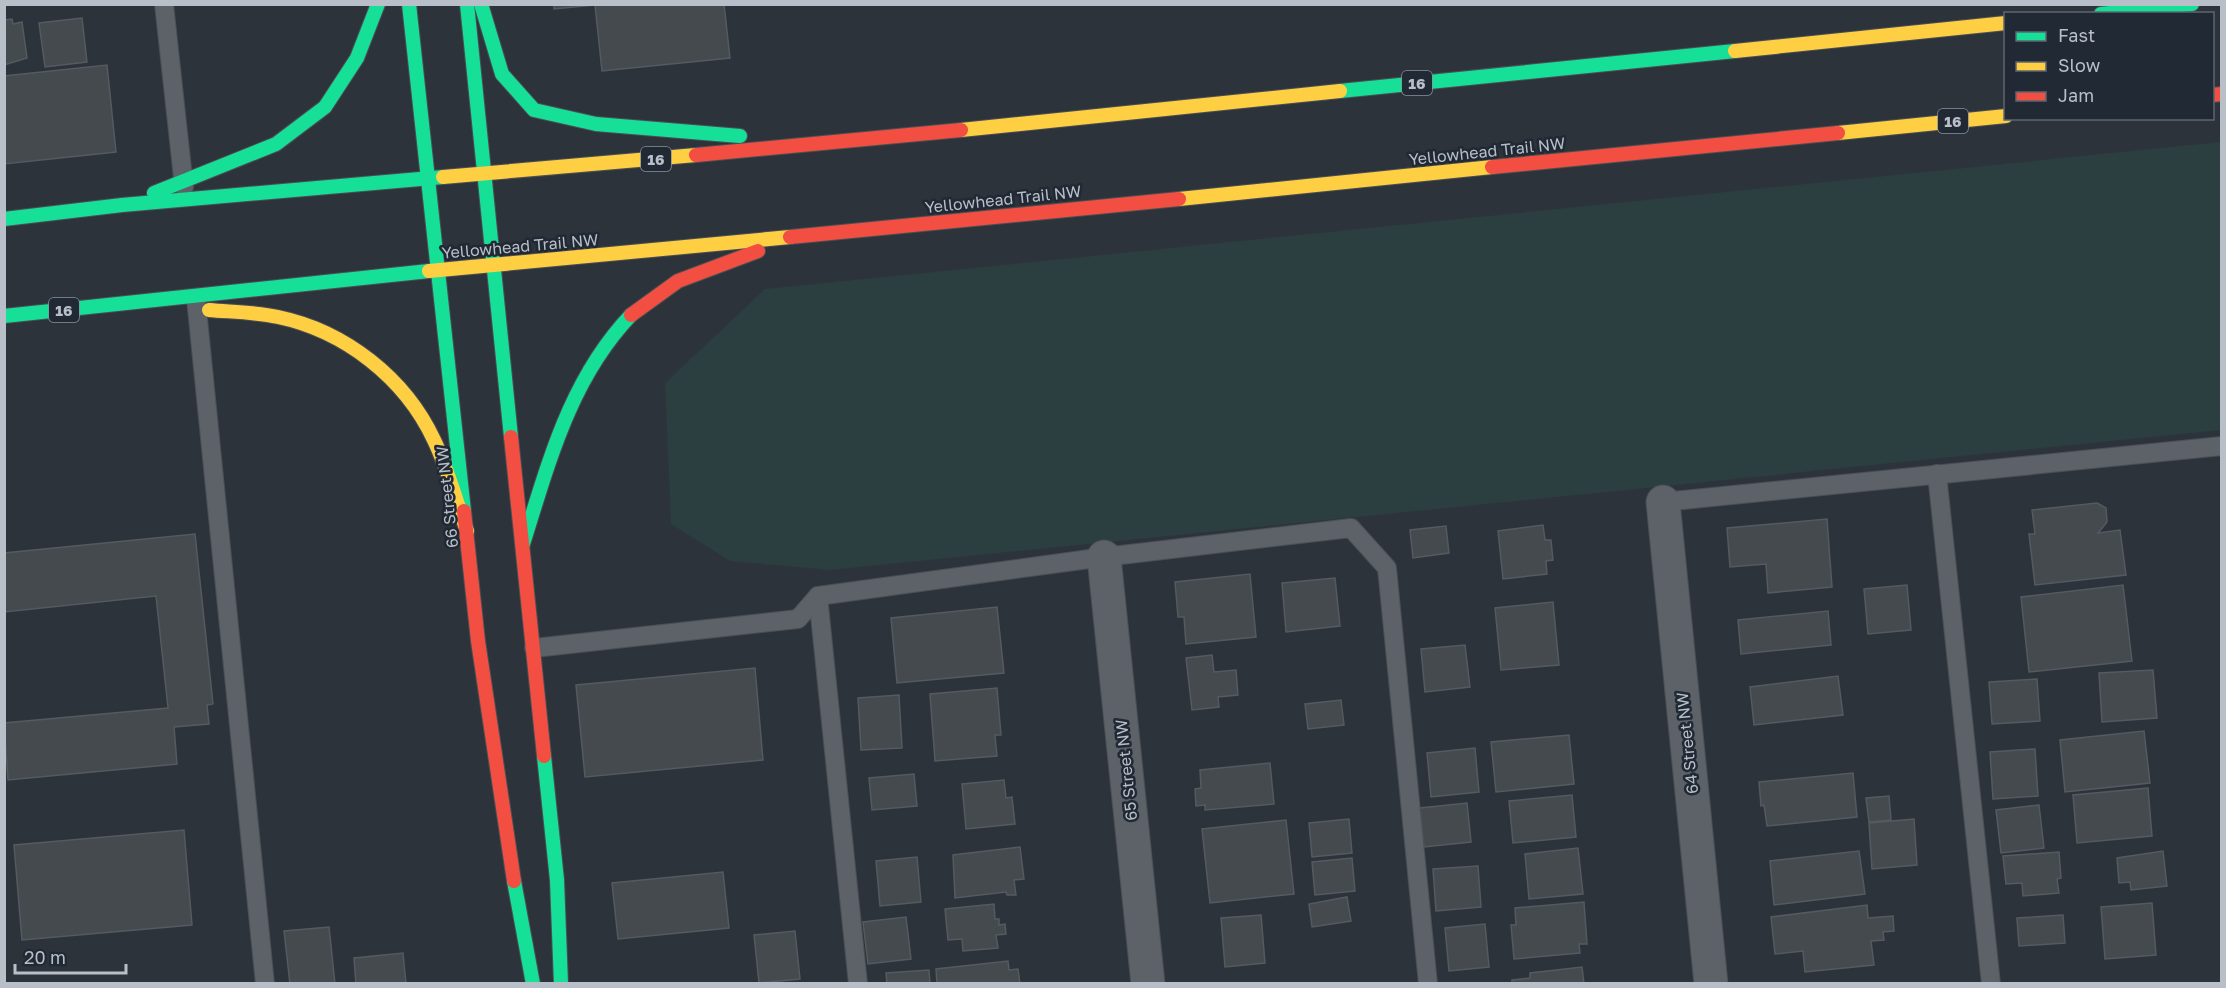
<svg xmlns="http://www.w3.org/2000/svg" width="2226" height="988" viewBox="0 0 2226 988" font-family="'Golos Text',sans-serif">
<rect width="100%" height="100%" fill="#2d333a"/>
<path fill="#2b3e40" d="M2221,142V430L830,570L730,561L671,524L665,383L765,289Z"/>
<g fill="#454a4f" stroke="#555a61" stroke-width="1.5">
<path d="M554,4H724L730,58L602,71L595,5L554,9Z"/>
<path d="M82,18L87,62L45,67L39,23Z"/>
<path d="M12,19L13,24L22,22L27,58L4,65V20Z"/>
<path d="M107,65L116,152L4,164V76Z"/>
<path d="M2097,503L2106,508L2107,522L2098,533L2120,530L2126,575L2035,585L2029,534H2035L2032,510Z"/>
<path d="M1827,519L1832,587L1768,593L1766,564L1730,567L1727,528Z"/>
<path d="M1543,525L1545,540H1551L1553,560L1546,561L1547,574L1503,579L1498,531Z"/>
<path d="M1446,526L1449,553L1413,558L1410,530Z"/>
<path d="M195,534L213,704L207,705L209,724L174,727L177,764L8,780L4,723L168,708L156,596L4,612V553Z"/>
<path d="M1250,574L1256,637L1186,644L1184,617H1178L1175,582Z"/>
<path d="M1335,578L1340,626L1286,632L1282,583Z"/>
<path d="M1907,585L1911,630L1868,634L1864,589Z"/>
<path d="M2123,585L2132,661L2029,672L2021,597Z"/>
<path d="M1553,602L1559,665L1501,670L1495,608Z"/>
<path d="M997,607L1004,673L897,683L891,618Z"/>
<path d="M1828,611L1831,645L1741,654L1738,620Z"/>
<path d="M1465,645L1470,687L1425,692L1421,649Z"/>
<path d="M1212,655L1214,672L1236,670L1238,695L1218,697L1219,707L1192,710L1186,658Z"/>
<path d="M755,668L763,760L585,777L576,685Z"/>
<path d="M2153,670L2157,718L2102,722L2099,673Z"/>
<path d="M1838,676L1843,715L1754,725L1750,687Z"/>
<path d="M2037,679L2040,721L1992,724L1989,682Z"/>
<path d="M997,688L1001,735H995L997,756L935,761L930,694Z"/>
<path d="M899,695L902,748L861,750L858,698Z"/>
<path d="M1341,700L1344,725L1308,729L1305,704Z"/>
<path d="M2144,731L2150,783L2065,792L2060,740Z"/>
<path d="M1569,735L1574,784L1496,792L1491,742Z"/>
<path d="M1475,748L1479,792L1431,797L1427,753Z"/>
<path d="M2035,749L2038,796L1993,799L1990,752Z"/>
<path d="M1270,763L1274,804L1205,810V805L1196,806L1195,789L1201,788L1200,770Z"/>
<path d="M1853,773L1857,817L1767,826L1764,805L1761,806L1759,782Z"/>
<path d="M914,774L917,806L872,810L869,778Z"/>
<path d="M1004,780L1006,798L1012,797L1015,824L966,829L962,784Z"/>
<path d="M2148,788L2152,836L2077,843L2073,795Z"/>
<path d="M1572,795L1576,837L1513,843L1509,801Z"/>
<path d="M1889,796L1891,820L1869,822L1866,798Z"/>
<path d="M1467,803L1471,842L1424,847L1420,808Z"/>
<path d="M2039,805L2044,848L2001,853L1996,810Z"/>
<path d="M1349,819L1352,853L1312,857L1309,823Z"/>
<path d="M1914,819L1917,865L1872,869L1869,823Z"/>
<path d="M1286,820L1294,894L1210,903L1202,829Z"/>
<path d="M184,830L192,925L22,940L14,845Z"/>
<path d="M1020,847L1024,879L1014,880L1016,895H1007L1006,892L955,898L953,855Z"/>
<path d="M1578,848L1583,894L1529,899L1525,854Z"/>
<path d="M1859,851L1865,894L1774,905L1770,861Z"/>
<path d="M2163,851L2167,886L2131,890L2130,882L2119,883L2117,858Z"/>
<path d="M2059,852L2061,878L2057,879L2059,893L2023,896L2022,883L2006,884L2003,856Z"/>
<path d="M917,857L921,902L880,906L876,861Z"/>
<path d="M1352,858L1355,891L1315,895L1312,862Z"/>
<path d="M1478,866L1481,907L1436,911L1433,869Z"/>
<path d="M723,872L729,928L618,939L612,883Z"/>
<path d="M1347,897L1351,921L1312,927L1309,904Z"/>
<path d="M1584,902L1587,944H1579L1580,953L1514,959L1511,925H1516L1515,908Z"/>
<path d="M2152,903L2156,955L2105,959L2101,907Z"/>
<path d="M994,904L995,919H999V925L1005,924L1006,934L996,935L998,948L963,951L962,939L948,940L945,909Z"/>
<path d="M1867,905L1868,918L1893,916L1894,931L1883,932L1884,940L1871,941L1874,965L1805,972L1803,951L1775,954L1771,917Z"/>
<path d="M1261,915L1265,963L1225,967L1221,918Z"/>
<path d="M2063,915L2065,943L2019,946L2017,918Z"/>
<path d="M906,917L911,959L868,964L863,922Z"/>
<path d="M1485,924L1489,967L1449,971L1445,928Z"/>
<path d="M329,927L335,984H290L284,931Z"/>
<path d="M795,931L800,979L759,983L754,935Z"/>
<path d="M403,953L406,984H356L354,958Z"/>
<path d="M1008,961L1009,970L1018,969L1020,984H937L936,969Z"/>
<path d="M1582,967L1584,984H1512V980L1530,978V973Z"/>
<path d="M929,970L930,984H887L886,973Z"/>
</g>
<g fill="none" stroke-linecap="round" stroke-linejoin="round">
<g stroke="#4a4f54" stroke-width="20">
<g id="lane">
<path d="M164,4L184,187"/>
<path d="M196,299L265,984"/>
<path d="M1937,474L1991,984"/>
<path d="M1663,502L2222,446"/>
<path d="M818,596L858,984"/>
<path d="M534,648L798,619L818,596L1104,557L1351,528L1387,568L1428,984"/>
</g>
</g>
<g stroke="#4a4f54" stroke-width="35">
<g id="street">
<path d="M1663,502L1711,984"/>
<path d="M1104,557L1148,984"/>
</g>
</g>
<g stroke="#4a4f54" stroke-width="16">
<g id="fast">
<path d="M409,4L464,511"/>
<path d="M467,4L511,437"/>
<path d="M481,4L502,74L534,110L596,124L740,136"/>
<path d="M2101,14L2192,4"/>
<path d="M1340,91L1735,51"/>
<path d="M154,193L276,144L325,107L357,58L378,4"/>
<path d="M4,219L122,205L443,177"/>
<path d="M4,316L429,271"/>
<path d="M523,544C549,462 570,379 631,315"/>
<path d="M544,756L557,880L561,984"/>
<path d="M514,881L533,984"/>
</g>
</g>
<g stroke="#4a4f54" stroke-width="16">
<g id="slow">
<path d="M1735,51L2006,23"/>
<path d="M961,130L1340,91"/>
<path d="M1838,133L2006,116"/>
<path d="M443,177L696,155"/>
<path d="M1179,199L1492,167"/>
<path d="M429,271L790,237"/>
<path d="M209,310C232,312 255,312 278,317C345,331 405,378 434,440C448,469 456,501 467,531"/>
</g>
</g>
<g stroke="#4a4f54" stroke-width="16">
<g id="jam">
<path d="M2212,95L2222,94"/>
<path d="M696,155L961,130"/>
<path d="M1492,167L1838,133"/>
<path d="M790,237L1179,199"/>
<path d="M631,315L678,281L758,251"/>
<path d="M511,437L544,756"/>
<path d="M464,511L478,641L514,881"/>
</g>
</g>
<use href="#lane" stroke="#5d6168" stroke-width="18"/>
<use href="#street" stroke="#5d6168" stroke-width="33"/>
<use href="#fast" stroke="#16e098" stroke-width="14"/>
<use href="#slow" stroke="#ffcf43" stroke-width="14"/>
<use href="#jam" stroke="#f24e42" stroke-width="14"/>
</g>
<g text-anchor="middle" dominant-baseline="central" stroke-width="5" stroke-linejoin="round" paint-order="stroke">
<g fill="#202934" stroke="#8a929c" stroke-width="1.5">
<rect x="1402" y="71" width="30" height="24" rx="4.5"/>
<rect x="1938" y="109" width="30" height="24" rx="4.5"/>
<rect x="641" y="147" width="30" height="24" rx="4.5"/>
<rect x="49" y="298" width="30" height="24" rx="4.5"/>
</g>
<g font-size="15" font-weight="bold" fill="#b8bfc9">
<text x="1417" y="83">16</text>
<text x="1953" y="121">16</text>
<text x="656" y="159">16</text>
<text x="64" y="310">16</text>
</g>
<g font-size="16" fill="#b8bfc9" stroke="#202934">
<text transform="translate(1487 151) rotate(-6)">Yellowhead Trail NW</text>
<text transform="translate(1003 199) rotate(-6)">Yellowhead Trail NW</text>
<text transform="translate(520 246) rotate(-5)">Yellowhead Trail NW</text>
<text transform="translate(447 497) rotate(-96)">66 Street NW</text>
<text transform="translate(1687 743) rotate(-96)">64 Street NW</text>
<text transform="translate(1126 770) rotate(-96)">65 Street NW</text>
</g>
</g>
<rect width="2226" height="988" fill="none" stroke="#b8bfc9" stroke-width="12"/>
<rect x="2004" y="12" width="210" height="108" fill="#202934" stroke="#5d6570" stroke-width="1.5"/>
<rect x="2016" y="32" width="30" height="9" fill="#16e098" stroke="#5d6570" stroke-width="1.5"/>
<text x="2058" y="42" font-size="18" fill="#b8bfc9">Fast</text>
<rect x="2016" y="62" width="30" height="9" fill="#ffcf43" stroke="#5d6570" stroke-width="1.5"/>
<text x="2058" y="72" font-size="18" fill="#b8bfc9">Slow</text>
<rect x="2016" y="92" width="30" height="9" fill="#f24e42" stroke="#5d6570" stroke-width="1.5"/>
<text x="2058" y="102" font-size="18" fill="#b8bfc9">Jam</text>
<path d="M15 964v9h111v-9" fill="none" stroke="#b8bfc9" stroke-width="3"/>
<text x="24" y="964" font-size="18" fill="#b8bfc9" stroke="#202934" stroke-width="4.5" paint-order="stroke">20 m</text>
</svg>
